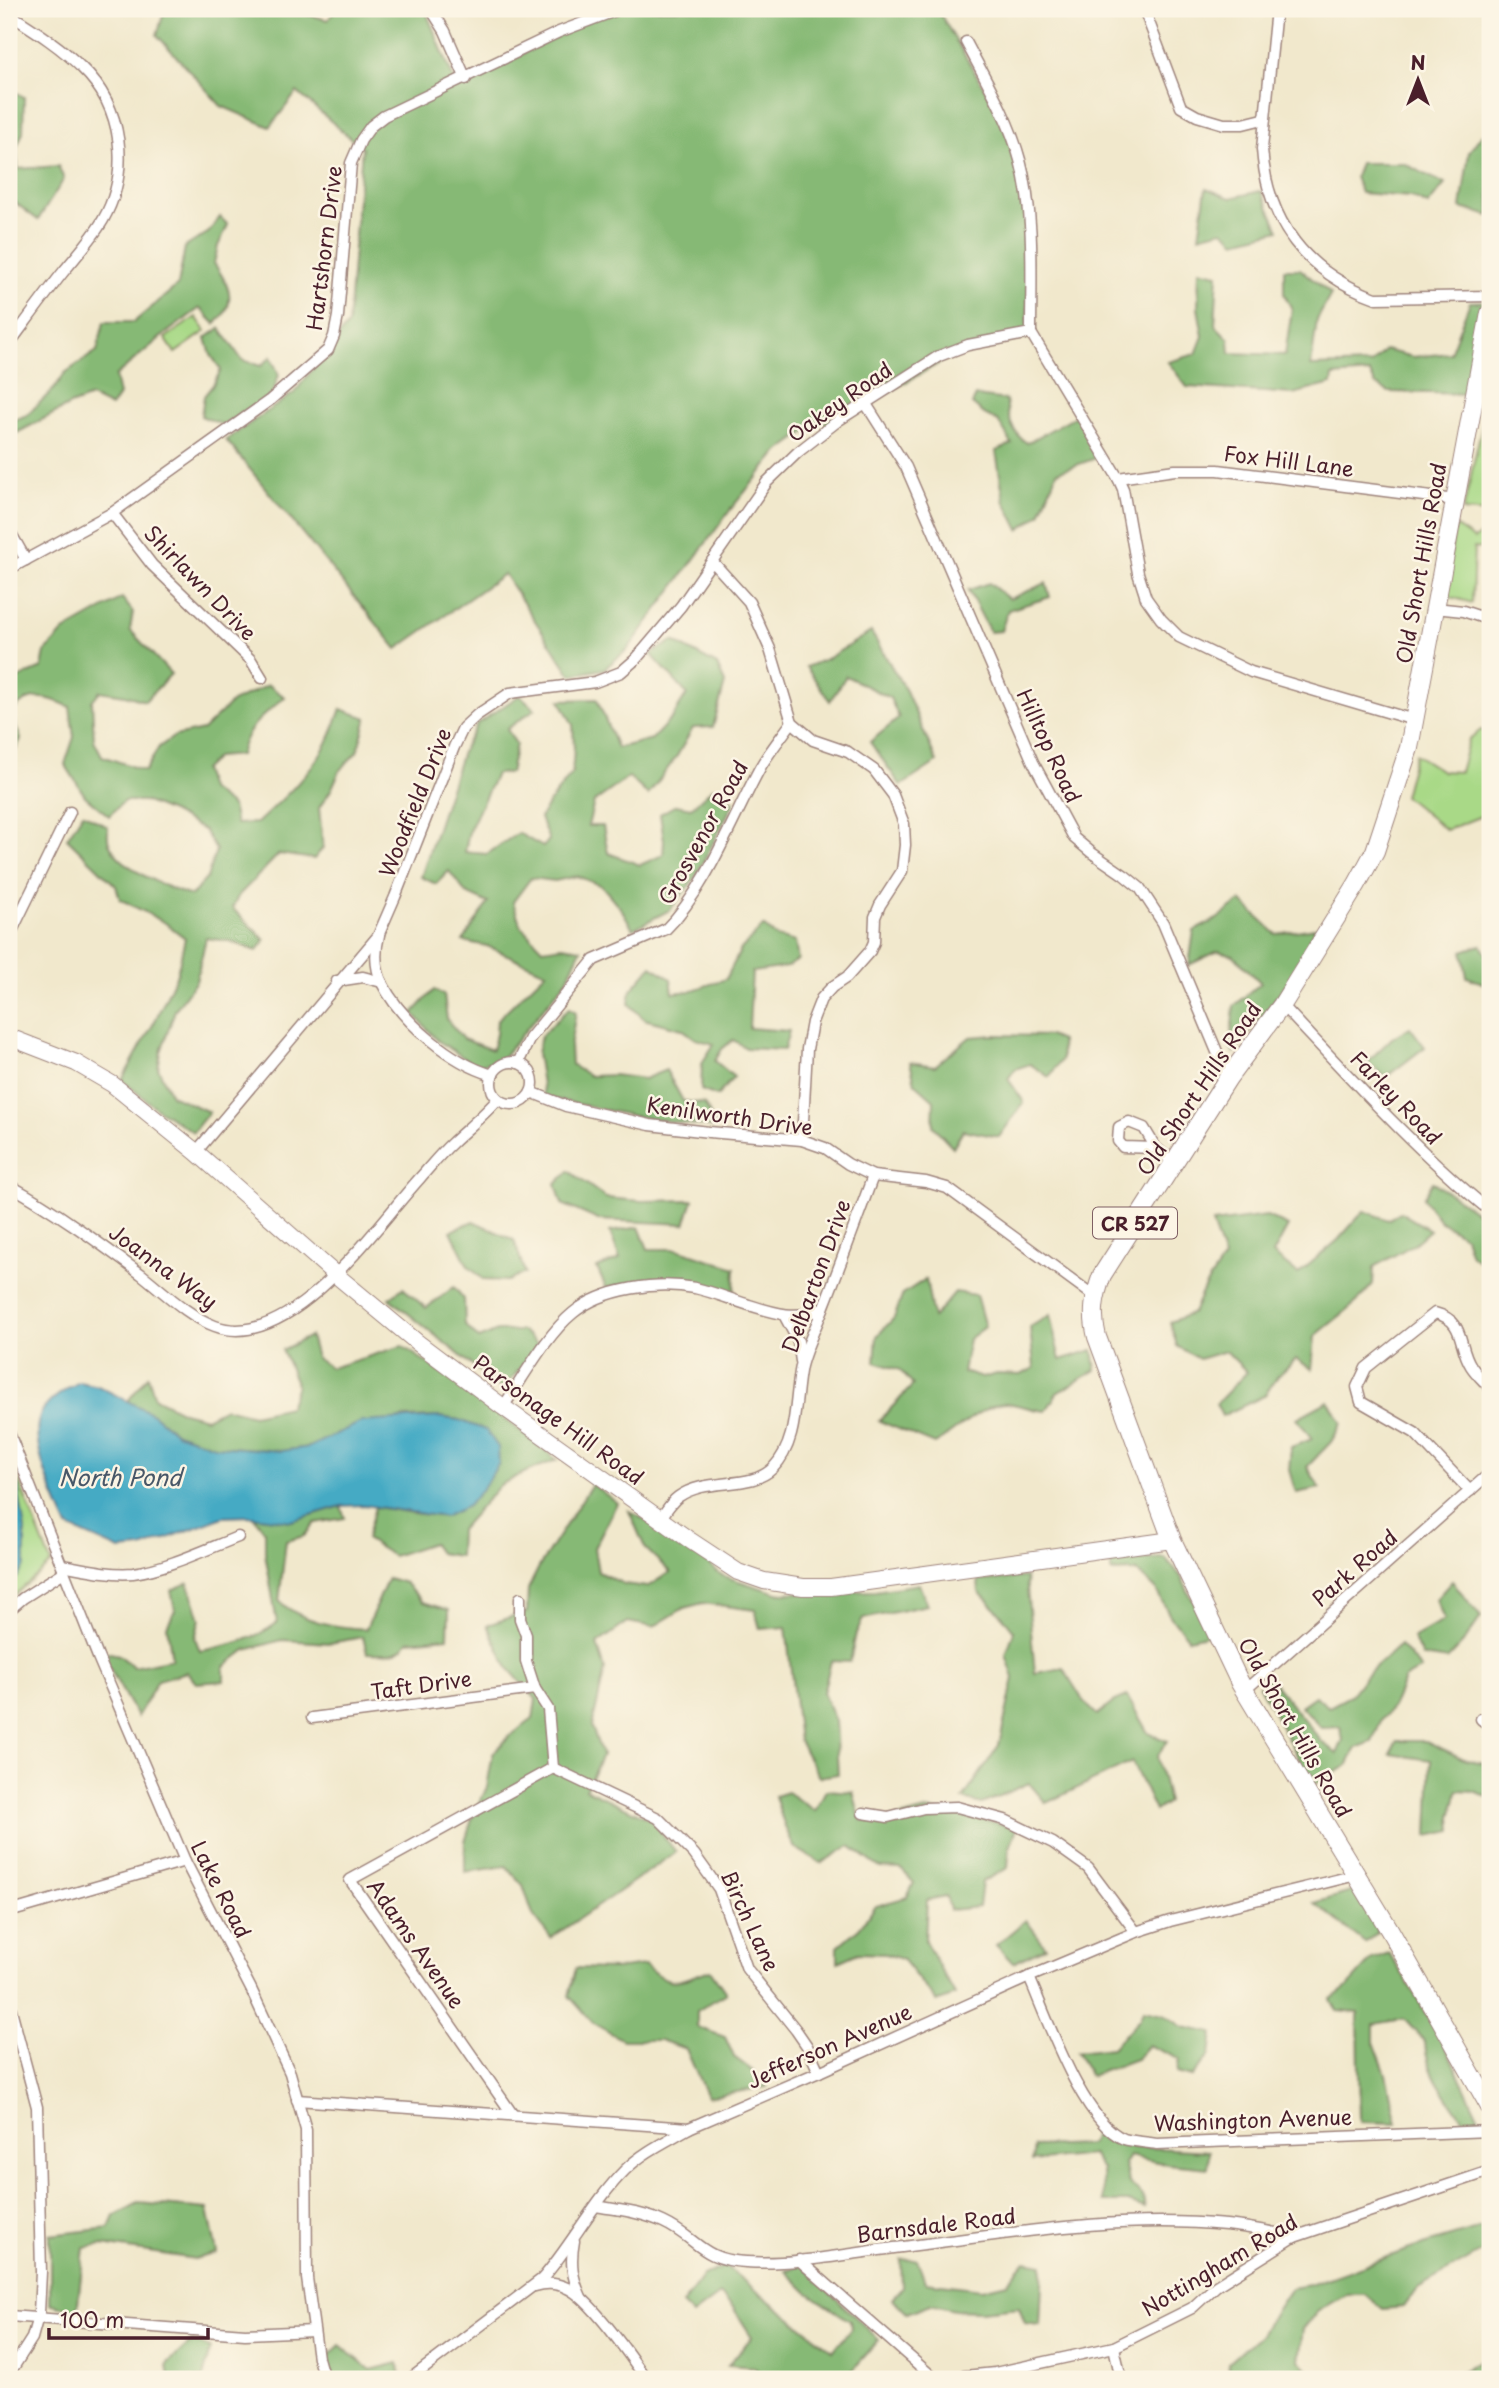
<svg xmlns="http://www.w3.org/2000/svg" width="1499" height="2388" viewBox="0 0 1499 2388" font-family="'Playpen Sans',sans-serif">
<rect width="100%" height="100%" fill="#fcf5e5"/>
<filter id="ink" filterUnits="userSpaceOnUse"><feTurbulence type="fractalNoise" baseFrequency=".0143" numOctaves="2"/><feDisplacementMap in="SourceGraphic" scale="14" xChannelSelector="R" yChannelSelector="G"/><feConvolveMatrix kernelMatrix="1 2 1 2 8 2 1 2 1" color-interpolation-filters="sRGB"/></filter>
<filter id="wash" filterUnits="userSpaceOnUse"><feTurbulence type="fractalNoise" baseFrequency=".00686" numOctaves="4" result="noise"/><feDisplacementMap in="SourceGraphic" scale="28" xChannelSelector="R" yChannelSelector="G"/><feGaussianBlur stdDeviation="1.57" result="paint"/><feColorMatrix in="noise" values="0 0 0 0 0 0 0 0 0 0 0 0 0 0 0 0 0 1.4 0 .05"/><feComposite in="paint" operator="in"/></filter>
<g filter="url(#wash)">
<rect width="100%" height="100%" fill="#f1e8cc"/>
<g fill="#a9d987" stroke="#7a7c59" stroke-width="2">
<path d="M196,317L206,331L175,353L165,338Z"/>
<path d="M1490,390V513L1463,511Z"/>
<path d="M1455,526L1474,539L1490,529V549L1474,548L1472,603L1444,595Z"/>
<path d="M1481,730L1490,731V820L1484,815L1446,830L1404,796L1415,754L1442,771L1460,772L1469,739Z"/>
<path d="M9,1456L51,1563L9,1600Z"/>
</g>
<g fill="#86b974" stroke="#686c50" stroke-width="2">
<path d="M165,9H287L328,20L336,9H425L457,87L610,9H937L1006,124L1031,224L1027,338L954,355L839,420L815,425L777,453L734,505L628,649L604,669L571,675L504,574L397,649L226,440L294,393L348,324L362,148L297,92L270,127L221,106L157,35Z"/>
<path d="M9,89L24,97L23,132L16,149L18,169L58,166L64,179L38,220L9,198Z"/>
<path d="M1482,134L1490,139V216L1461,208L1469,152Z"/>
<path d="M1360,163H1403L1445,184L1428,205L1411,197L1361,193L1355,177Z"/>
<path d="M1206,188L1230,198L1261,191L1279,230L1236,241L1223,230L1199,236Z"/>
<path d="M220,217L228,225L218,246L214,263C229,286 239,303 215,324L200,308L165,334L115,376L119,395L111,407L91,397L70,405L9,437V422L27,415L54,389L65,373L97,351L104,322H134L178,285L185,247L209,232Z"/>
<path d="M1284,269H1300L1331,294L1317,320L1311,366L1371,364L1385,350L1413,357L1450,353L1470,302L1489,301L1468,394L1389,392L1375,384L1370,373L1333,376L1332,384L1293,394L1187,387L1168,362L1196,354L1203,336L1198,308L1199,270L1218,274L1215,325L1229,339L1230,353L1285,355L1292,309L1284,294Z"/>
<path d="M220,328L242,360L261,366L271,357L279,375L272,395L223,425L201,416L204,396L213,385L221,370L211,355L206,338Z"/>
<path d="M976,396L1006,400C1008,417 1012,434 1027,443L1077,415L1099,457L1057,472L1040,514L1019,530L1004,500L996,451L1012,444L998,421L984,414L972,404Z"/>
<path d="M989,583L1009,599L1046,583L1050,597L1008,610L1001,631L990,632L968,590Z"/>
<path d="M122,598L133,612L130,630L171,674L145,701L125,695L100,691L92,701L94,740L102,756L145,771L159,747L175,736L203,730L232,702L268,685L285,697C263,716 247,725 240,755L217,757L203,770L209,789L232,806L236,824L257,823C282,800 309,775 326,745C332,733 336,721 341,709L367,718L357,752L340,770L331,790L319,808L323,848L314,859L279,854L239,895L232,908L265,940L257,951L229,941L206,938L196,981L175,1010L161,1052L158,1068L171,1095L209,1112L193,1132L156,1108L122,1080L155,1021L177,974L185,938L164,922L120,899L116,886L67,838L83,813L108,827C108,832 107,839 109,843C121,870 165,887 191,896L207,878L216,850L204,830L171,812L144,801H124L109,816L85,796L65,764L74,737L70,707C47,696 27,691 11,714L21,739L11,759L9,757V682L42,668L45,652L64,631Z"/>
<path d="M871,632L906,691L937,762L901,786L870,742L899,718L890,698L846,676L830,701L806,667L828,658Z"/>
<path d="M673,641L717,665L725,683L713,727L693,728L677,756L648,795L629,777L594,802L588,826H603L608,853L640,865L663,855L664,841L660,814L676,805L691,808L713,788L734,802L695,878L670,910L633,929L622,910L602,886L577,876L555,881L531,878L513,902L521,926L543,949L562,946L581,949L567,980L500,1061L475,1065L437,1040L413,1013L434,990L444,995L447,1019L463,1039L492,1050L496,1034L497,1020L546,972L487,946L463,941L488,903L466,893L449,871L436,884L421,877L462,752L477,724L520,695L535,709L507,729L516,744L510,773L496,774L469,831L465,852L487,854L518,833L543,847L549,840L540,818L548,804L572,773L574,750L573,725L560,700L597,699L617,748L652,739L672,718L687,694L651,654Z"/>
<path d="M1241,901L1276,934L1315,928L1296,972L1234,1053L1230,1045L1234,1006L1261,983L1233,955L1218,951L1189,965L1194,931L1217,919Z"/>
<path d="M763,926L777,937L795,942L798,960L787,967L752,972L749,1028L789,1031L784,1050L746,1048L733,1040L722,1049L715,1061L734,1077L717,1096L701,1090L702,1063L714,1044L696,1039L682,1029L644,1019L629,1004L631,990L652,966L671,979L673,993L690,991L726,979L741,949Z"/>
<path d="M1481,945L1490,960V986L1467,977L1462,951Z"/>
<path d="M569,1008L576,1012L570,1046L571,1065L590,1076L614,1075L644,1079L666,1070L683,1101L705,1104L716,1128L634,1116L544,1097L537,1053L541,1036Z"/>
<path d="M1410,1027L1425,1047L1386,1077L1367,1062L1392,1038Z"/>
<path d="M995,1035L1049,1036L1061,1041L1062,1059L1049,1077L1030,1064L1015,1069L1008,1079L1024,1102L999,1137L963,1130L953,1147L933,1126L934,1100L915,1083L910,1062L935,1066L970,1037Z"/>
<path d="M569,1171L606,1198L641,1201L693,1200L685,1224L598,1220L562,1204L556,1184Z"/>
<path d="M1433,1182L1490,1221V1279L1486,1266L1471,1255L1465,1237L1440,1221L1423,1198Z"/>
<path d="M1364,1211L1388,1220L1400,1212L1430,1230L1414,1244L1374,1267L1373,1284L1357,1302L1315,1336L1312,1369L1296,1359L1278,1376L1264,1396L1222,1416L1216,1404L1247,1372L1226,1351L1199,1359L1177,1346L1170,1322L1193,1313L1204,1288L1224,1258L1212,1223L1267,1216L1288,1226L1273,1254L1298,1274L1338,1240Z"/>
<path d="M473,1221L514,1240L525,1273L508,1281L484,1280L468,1266L451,1231Z"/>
<path d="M639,1227L648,1249H677L735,1268L734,1292C685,1282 655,1279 606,1288L597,1268L620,1259L610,1232Z"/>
<path d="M926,1279L933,1318L955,1292L976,1295L985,1327L969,1339L963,1372L982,1378L997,1374L1021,1375L1034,1368L1030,1327L1050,1315L1060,1360L1093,1350L1096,1370L1057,1393L1046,1411C1032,1410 1021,1405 1007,1403C986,1402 954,1432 935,1444L879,1421L913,1385L900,1370L875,1362L877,1336L894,1318L903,1294Z"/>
<path d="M454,1287L464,1299L465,1325L479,1339L497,1331H523L538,1345L503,1390L389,1298L403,1288L426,1308Z"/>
<path d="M310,1336L316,1358L331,1368L402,1346L471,1392L557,1460L528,1471L500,1485L460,1530L459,1556L439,1553L432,1543L393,1556L366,1539L375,1507C445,1517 458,1530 499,1463L459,1420L438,1417L404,1418L334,1436L309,1447L281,1451L215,1446L176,1433L153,1414L127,1402L148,1376L155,1398L183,1412L206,1418L225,1408L253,1415L289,1407L297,1385L282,1350Z"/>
<path d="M1328,1401L1342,1423L1331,1442L1307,1467L1320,1488L1296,1493L1289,1470L1291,1447L1312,1439L1297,1418Z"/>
<path d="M592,1484L617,1503L594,1548L598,1572L624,1584L647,1587L670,1572L645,1548L629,1511L675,1536L723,1576L777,1593L875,1591L919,1584L927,1605L863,1619L856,1633L850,1662L831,1661L823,1693L835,1721L838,1774L819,1777L799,1741L786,1627L760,1629L755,1610L703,1603L684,1608L653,1627L628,1622L597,1644L605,1669L592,1727L602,1755L586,1789L650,1819L676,1852L551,1938L533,1915L523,1885L506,1866L465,1872V1842L472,1819L487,1787L493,1753L510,1736L533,1719L536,1699L508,1668L487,1625L527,1612L528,1589L539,1567Z"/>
<path d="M341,1506L345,1518L315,1523L304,1536L286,1541L279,1601C301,1622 336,1627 366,1629L388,1578L405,1583L423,1602L449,1610L448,1637L408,1641C399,1657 384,1653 367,1653L363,1637L330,1643L282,1640L246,1650L224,1667V1681L196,1683L187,1672L158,1680L137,1717L100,1651L119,1655L134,1667L172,1659L167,1626L175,1610L171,1590L188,1583L200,1619L195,1638L200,1651C228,1646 254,1640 277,1623L265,1553V1532L253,1516L291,1521Z"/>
<path d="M1165,1558L1180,1575L1210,1634L1189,1639L1170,1616L1155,1588L1136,1571L1111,1572V1561Z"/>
<path d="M1026,1577L1035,1673L1063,1668L1084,1702L1097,1715L1115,1701L1127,1696L1148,1733L1167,1741L1157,1757L1168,1802L1155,1811L1132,1762L1046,1803L1029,1783L982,1804L963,1799L999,1745L1014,1678L1006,1655L1014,1631L999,1612L979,1592L978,1581Z"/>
<path d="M1452,1581L1481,1617L1463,1643L1447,1660L1422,1656L1413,1638L1444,1620L1436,1599Z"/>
<path d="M1400,1645L1421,1669L1404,1679L1392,1708L1382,1719L1372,1742L1356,1748L1347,1766L1313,1785L1259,1686L1270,1678L1321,1741L1337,1754L1343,1740L1340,1727L1321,1728L1301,1706L1315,1696L1329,1707L1350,1696L1367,1674Z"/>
<path d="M1397,1741H1426L1466,1760L1486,1763L1490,1759V1798L1474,1791L1458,1790L1451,1817L1452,1831L1428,1836L1431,1760L1390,1754Z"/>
<path d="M826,1790L853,1792L861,1820L882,1822L926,1810L978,1818L1017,1828L1009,1850L1008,1868L982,1882L979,1907L950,1910L946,1896L927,1900L925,1941L955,1995L937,2002L902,1959L886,1954L858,1953L838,1962V1946L859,1928L876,1906L907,1897L914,1883L901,1869L880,1868L850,1846L821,1863L794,1847L783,1822L775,1796L787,1792L815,1811Z"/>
<path d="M1354,1891L1378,1932L1365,1943L1315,1903Z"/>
<path d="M1026,1920L1046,1947L1013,1963L996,1945Z"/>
<path d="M1389,1953L1441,2037L1479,2118L1466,2124C1449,2099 1426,2073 1425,2042L1404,2019L1374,2024V2042L1386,2074L1397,2123L1360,2122L1358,2013L1337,2011L1331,1999L1346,1988L1372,1959Z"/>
<path d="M645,1965C672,1989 678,1981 710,1970L726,1993L697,2011V2027L725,2037L734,2057L754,2072L767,2087L707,2097L686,2049L660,2040H623L593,2023L569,1996L576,1968L615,1969Z"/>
<path d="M1143,2010L1163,2014L1183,2027L1213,2033L1210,2054L1192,2077L1177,2073L1179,2059L1148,2045L1136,2059L1090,2076L1077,2052L1112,2048L1140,2018Z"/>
<path d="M1097,2129L1133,2147L1209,2151L1208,2168L1168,2164L1129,2156L1124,2164L1129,2183L1143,2196L1145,2208L1128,2202H1103L1102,2169L1092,2155L1032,2161L1034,2146L1090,2144Z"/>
<path d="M138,2203L208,2209L217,2253L195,2259L102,2245L84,2248L77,2312L50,2303V2235L109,2228L114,2216Z"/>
<path d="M1490,2225V2247L1418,2288L1404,2307L1383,2309L1365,2294H1347L1317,2312L1303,2329L1299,2360L1315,2377L1328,2379H1228L1229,2363L1260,2335L1291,2288L1309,2285L1407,2250Z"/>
<path d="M917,2259L925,2282L982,2289L1007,2283L1025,2261L1043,2264L1040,2325L1025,2323L1019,2307L981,2311L954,2310L930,2304L907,2313L892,2299L902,2288L901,2260Z"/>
<path d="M801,2264L879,2340L848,2375L852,2379H766L754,2367L728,2365L752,2337L732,2306L720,2294L692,2315L682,2305L703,2276L725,2266L833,2351L851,2329L850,2321L807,2292L786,2271Z"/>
<path d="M192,2341L210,2348L203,2379H169L167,2364Z"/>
<path d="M340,2345L371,2370L398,2363L401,2375L388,2379H330L324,2360Z"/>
<path d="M1490,2355V2379H1449L1486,2357Z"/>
</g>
<g fill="#44aac4" stroke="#476478" stroke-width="2">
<path d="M79,1382L98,1386L153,1414L176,1433L215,1446L281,1451L309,1447L361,1422L438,1417L459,1420L486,1430L498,1447L499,1463L485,1485L468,1506L444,1517L364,1505L341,1506L291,1521L251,1516L223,1517L142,1548L120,1550L68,1527C56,1500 27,1441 41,1413C49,1399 66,1390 79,1382Z"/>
<path d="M9,1470L18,1487L25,1530V1566L9,1589Z"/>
</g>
</g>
<g filter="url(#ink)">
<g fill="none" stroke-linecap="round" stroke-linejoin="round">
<g stroke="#9e847c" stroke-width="13">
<g id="street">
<path d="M431,9L445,31L466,79"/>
<path d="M1144,9L1181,107L1197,116L1224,124H1243L1263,119"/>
<path d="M1276,9L1262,149C1267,222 1306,273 1376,298L1490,296"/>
<path d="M9,14C34,30 60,46 82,68C123,107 131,171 103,220C92,239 77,255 64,271C45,295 27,320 9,344"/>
<path d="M966,42C986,80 1009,119 1020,160C1035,215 1031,277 1031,333"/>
<path d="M1031,333L1118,478L1123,489L1138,573L1146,598L1161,619L1179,637L1251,672L1414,720"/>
<path d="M866,404L906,467L1033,762L1074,838L1092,853L1124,875L1140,888L1163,923L1228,1078"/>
<path d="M1118,478L1175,470H1218L1455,500"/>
<path d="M112,513L152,565L251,660L262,678"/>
<path d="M9,530L26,560"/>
<path d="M712,561L749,602L770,649L792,722L813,740L848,752L874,770L893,795L904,824L905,845L902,871L880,905L875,917L874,942L870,951L847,977L832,987L821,999L812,1022L807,1049L802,1140"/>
<path d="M9,569L112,513L270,400L328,350L334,336L338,316L351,163L361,140L371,126L384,116L559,32L620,9"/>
<path d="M1435,608L1463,611L1490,620"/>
<path d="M379,935C375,951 375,968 382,983C402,1022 451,1063 493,1075"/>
<path d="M9,937L70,812"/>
<path d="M337,981L363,977L382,982"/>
<path d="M1282,1005C1349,1076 1414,1149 1490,1211"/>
<circle cx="512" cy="1083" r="21"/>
<path d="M518,1063L530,1038L594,960L666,929C707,888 733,817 761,766C770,751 782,736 792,722"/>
<path d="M531,1092L566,1106L650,1125L709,1132L802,1140L825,1148L848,1164L873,1176L926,1182L947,1188L1094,1296"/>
<path d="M1156,1148L1123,1147L1118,1141L1119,1127L1129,1122L1144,1128L1156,1148L1174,1163"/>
<path d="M196,1152L378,936L395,897L454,747L463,728L477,715L510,693L595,682L621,672L636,659L681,606L767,482L798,452L839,420L939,356L968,345L1031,333"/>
<path d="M9,1185C56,1211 98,1242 141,1274C164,1292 188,1316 215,1326C290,1354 377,1225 420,1178C430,1167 440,1154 452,1143C468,1128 484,1115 498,1099"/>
<path d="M784,1315L798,1341L801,1361"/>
<path d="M503,1407C523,1378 547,1334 573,1313C603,1288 658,1281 695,1288C713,1292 730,1299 746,1304C774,1313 796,1321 823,1308"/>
<path d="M9,1433L98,1657L185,1861L251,1989L290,2073L306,2130L307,2278L318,2358L324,2379"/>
<path d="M1470,1491L1415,1433L1361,1402L1357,1387L1366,1368L1435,1313C1466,1321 1457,1344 1471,1366C1476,1374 1484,1381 1490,1388"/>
<path d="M661,1518C666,1511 671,1502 678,1497C707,1476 750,1491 773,1468C799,1441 794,1399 801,1366C806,1346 817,1325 824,1306C841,1263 857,1219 873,1176"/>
<path d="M62,1565C85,1569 110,1575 133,1573C165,1569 207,1549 238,1537"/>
<path d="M520,1598V1619L526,1635V1661L535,1689L548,1709L553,1768"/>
<path d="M9,1610L23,1598L64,1572"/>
<path d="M1244,1691L1490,1473"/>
<path d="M312,1718L535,1689"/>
<path d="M1481,1719L1490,1726"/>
<path d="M553,1768L658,1818L694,1854L719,1889L747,1969L796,2030L807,2046L819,2072"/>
<path d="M863,1813L888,1817L924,1808L957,1807L1005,1820L1053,1843L1088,1868L1136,1932"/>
<path d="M9,1912L185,1861"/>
<path d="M1029,1977C1047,2018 1083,2123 1124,2139C1134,2142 1147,2142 1157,2144L1490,2131"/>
<path d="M9,2002L37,2107L41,2272L39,2313L32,2338L9,2374"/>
<path d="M297,2100L689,2128L819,2072L1029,1977L1136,1932L1170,1921L1356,1875"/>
<path d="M513,2115L350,1880L553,1768"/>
<path d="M596,2206C618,2210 642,2212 663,2222C698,2238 700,2260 746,2262C795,2265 846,2254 894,2248C1003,2235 1115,2214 1226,2225C1249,2227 1271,2232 1294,2237"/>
<path d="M574,2241C570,2262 572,2278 581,2297"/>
<path d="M799,2260L935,2379"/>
<path d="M535,2286C545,2283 557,2283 567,2288C590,2298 631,2357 646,2379"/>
<path d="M9,2316L245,2334L314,2331"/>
<path d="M1114,2347L1121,2379"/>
<path d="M410,2379L542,2279C572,2245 593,2202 625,2170C643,2152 667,2141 689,2128"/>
<path d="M934,2379L995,2373L1114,2347L1192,2308L1216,2286L1294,2237L1490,2171"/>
</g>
</g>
<g stroke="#9e847c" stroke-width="18">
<path id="secondary" d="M9,1037L76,1063L112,1084L196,1152L336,1275L418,1343L503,1407L691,1541L738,1572L764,1581L803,1587H831L1172,1540"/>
</g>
<g stroke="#9e847c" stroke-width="20">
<g id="primary">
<path d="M1489,9L1490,14"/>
<path d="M1490,313L1409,748L1375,851L1357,884L1282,1005L1228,1078L1102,1275C1094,1297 1091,1314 1097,1337L1172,1540L1240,1683L1389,1929L1490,2107"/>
</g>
</g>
<use href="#street" stroke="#fff" stroke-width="10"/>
<use href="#secondary" stroke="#fff" stroke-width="16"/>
<use href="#primary" stroke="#fff" stroke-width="18"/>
</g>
</g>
<g text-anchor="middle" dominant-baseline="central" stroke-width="5" stroke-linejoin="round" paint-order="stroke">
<rect fill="#fcf5e5" stroke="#7f5f63" stroke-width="2" x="1093" y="1207.5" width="84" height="31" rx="5"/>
<g font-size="19" font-weight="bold" fill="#4a1f2b">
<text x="1135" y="1223">CR 527</text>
</g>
<g font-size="21" fill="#4a1f2b" stroke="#fcf5e5">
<text transform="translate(323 248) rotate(-83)">Hartshorn Drive</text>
<text transform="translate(839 401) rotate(-35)">Oakey Road</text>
<text transform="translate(1289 460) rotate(7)">Fox Hill Lane</text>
<text transform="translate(1420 563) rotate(-80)">Old Short Hills Road</text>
<text transform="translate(201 582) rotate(46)">Shirlawn Drive</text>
<text transform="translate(1050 745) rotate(65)">Hilltop Road</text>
<text transform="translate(414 802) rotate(-68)">Woodfield Drive</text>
<text transform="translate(702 832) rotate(-61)">Grosvenor Road</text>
<text transform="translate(1198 1088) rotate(-56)">Old Short Hills Road</text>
<text transform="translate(1397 1097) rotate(46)">Farley Road</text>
<text transform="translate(730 1115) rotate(8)">Kenilworth Drive</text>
<text transform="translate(164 1266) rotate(36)">Joanna Way</text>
<text transform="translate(815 1276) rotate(-70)">Delbarton Drive</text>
<text transform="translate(559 1419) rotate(36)">Parsonage Hill Road</text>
<text transform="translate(1354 1567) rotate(-41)">Park Road</text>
<text transform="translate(421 1684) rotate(-8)">Taft Drive</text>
<text transform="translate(1296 1727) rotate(60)">Old Short Hills Road</text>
<text transform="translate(222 1889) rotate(63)">Lake Road</text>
<text transform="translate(751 1920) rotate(65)">Birch Lane</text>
<text transform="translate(417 1943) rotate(55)">Adams Avenue</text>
<text transform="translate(829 2045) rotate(-24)">Jefferson Avenue</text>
<text transform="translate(1253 2119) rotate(-2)">Washington Avenue</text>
<text transform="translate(936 2224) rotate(-7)">Barnsdale Road</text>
<text transform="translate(1219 2264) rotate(-31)">Nottingham Road</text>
</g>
<g font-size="23" font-style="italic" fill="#485768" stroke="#fcf5e5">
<text x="120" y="1476">North Pond</text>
</g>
</g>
<rect width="1499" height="2388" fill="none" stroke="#fcf5e5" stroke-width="35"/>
<g transform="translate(1418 80)" stroke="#fcf5e5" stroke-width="5" paint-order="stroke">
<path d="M0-5L12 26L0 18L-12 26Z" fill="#4a1f2b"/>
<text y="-10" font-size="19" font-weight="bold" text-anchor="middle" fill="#4a1f2b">N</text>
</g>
<path d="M49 2328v10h159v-10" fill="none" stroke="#4a1f2b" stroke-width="3.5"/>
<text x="60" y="2328" font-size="21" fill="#4a1f2b" stroke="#fcf5e5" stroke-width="5" paint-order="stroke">100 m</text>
</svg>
